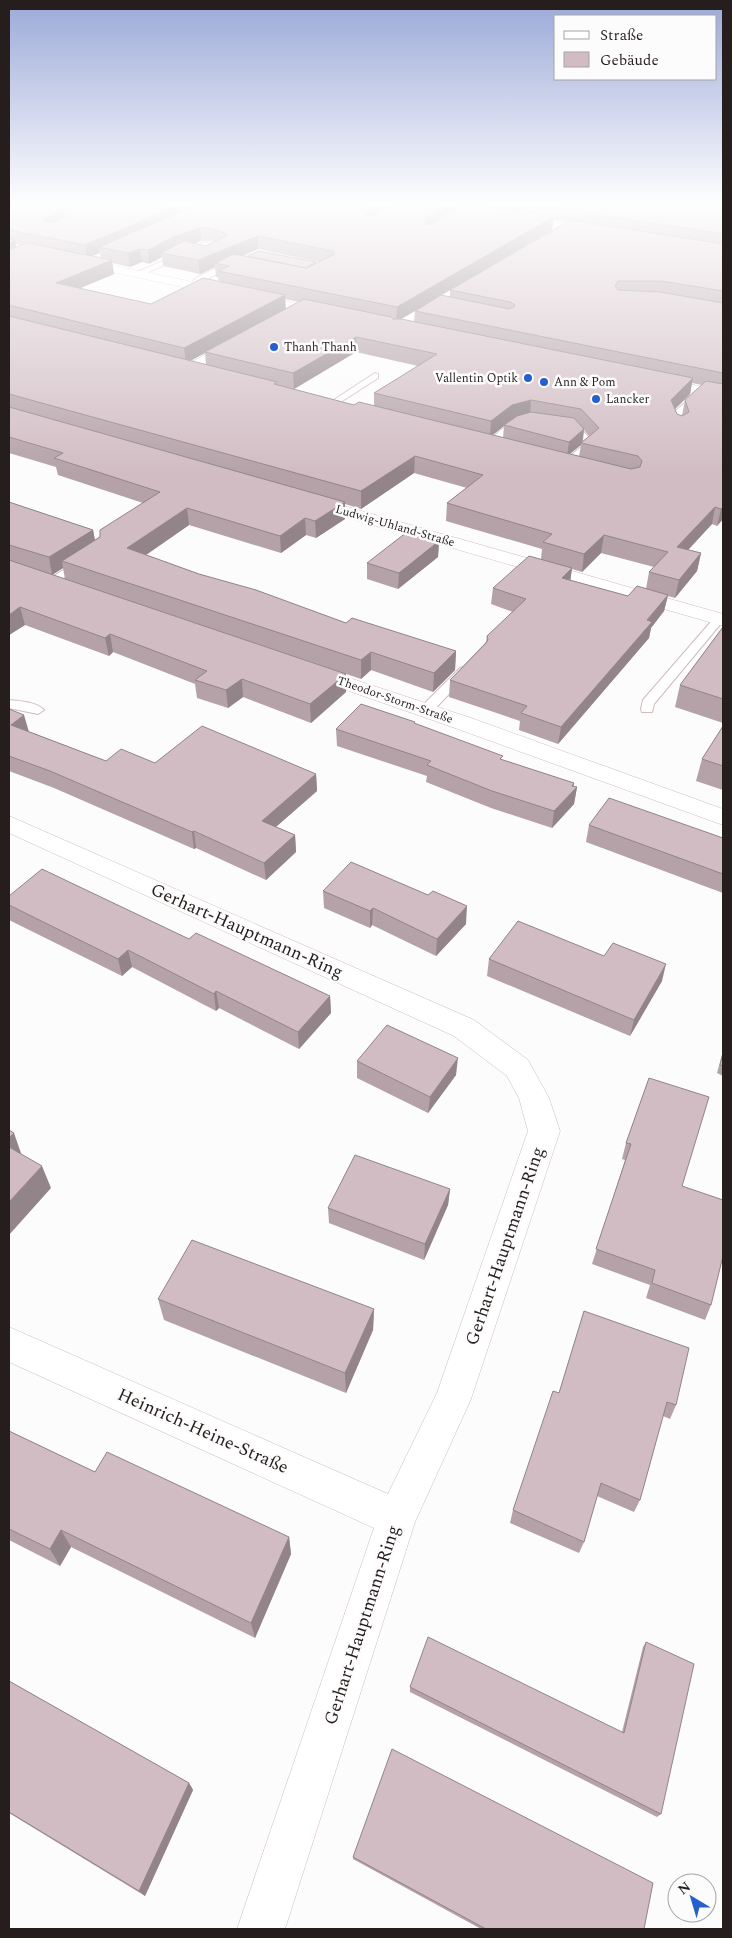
<svg xmlns="http://www.w3.org/2000/svg" width="732" height="1938" viewBox="0 0 732 1938" font-family="Spectral,serif">
<rect width="100%" height="100%" fill="#fcfcfc"/>
<g fill="none" stroke-linecap="round" stroke-linejoin="round">
<g stroke="#d2bbbb" stroke-width="2">
<g id="service">
<path d="M205,242L226,248L217,253L214,251L216,249L206,246L140,276L133,274Z"/>
<path d="M233,261L240,263L205,280L195,287L188,285L199,276Z"/>
<path d="M375,373L378,374V378L333,407H327L326,405Z"/>
<path d="M699,390L702,391V395L680,416L684,428L679,431L676,430L670,416Z"/>
<path d="M524,419L529,422L527,424L509,432L495,447H489L487,445C497,431 508,423 524,419Z"/>
<path d="M565,424L579,427L595,444L567,466L564,465V461L585,444L573,431L562,429L560,427Z"/>
<path d="M81,559L85,560L86,562L85,564L54,584L50,585L44,582Z"/>
<path d="M719,615L723,617V621L654,704L652,712H642L641,709L643,700L715,617Z"/>
<path d="M464,667L468,668L470,671L468,674L431,713H421L420,710L421,707L460,668Z"/>
<path d="M9,700C20,701 37,702 44,710L38,714L9,708Z"/>
</g>
</g>
<g stroke="#d2bbbb" stroke-width="1">
<g id="minor">
<path d="M405,202H427L595,229L601,232L595,235L410,205Z"/>
<path d="M237,338L242,339L244,342L242,345L192,373H182L180,370L182,367Z"/>
<path d="M309,496L723,614V626L303,505L300,501L303,497Z"/>
<path d="M310,665L471,718L723,809V825L455,728L303,675L300,671L303,667Z"/>
<path d="M9,816L474,1020L528,1060L549,1098L560,1131L471,1399L415,1522L285,1929H237L374,1528L9,1362V1327L388,1494L437,1393L528,1131L519,1098L507,1076L454,1036L9,833Z"/>
</g>
</g>
<g stroke="#d2bbbb" stroke-width="1">
<g id="tertiary">
<path d="M9,244L328,310L335,314L328,318L9,250Z"/>
<path d="M654,377L723,391V399L649,384L647,381L649,378Z"/>
</g>
</g>
<use href="#service" fill="#fff" fill-rule="evenodd"/>
<use href="#minor" fill="#fff" fill-rule="evenodd"/>
<use href="#tertiary" fill="#fff" fill-rule="evenodd"/>
</g>
<g fill="#b4a2a8" fill-rule="evenodd">
<path d="M9,202H723V519L717,526L712,524L688,550L701,553L697,571L675,598L668,596L664,611L651,628L649,638L558,744L519,730L520,721L449,697L450,680L486,642L487,636L513,612L491,604L493,588L541,559L542,549L446,521L447,503L467,488L414,473L361,509L345,504V519L316,538L306,535L281,553L189,525L146,555L199,574L346,623L456,651L455,670L433,692L371,670L361,679L65,579L63,568L52,575L346,692L311,723L243,697L228,708L197,698L195,684L113,652L109,656L25,625L9,635V502L93,530L95,540L143,503L58,475L56,467L9,453ZM451,204L458,205L451,210ZM553,220L566,222L450,290V297L441,295L552,230ZM201,241H212L214,242L206,246L194,244ZM15,244L21,245L16,247ZM258,249L319,262L316,263L243,256ZM100,253L101,258L93,256ZM162,257L163,266L200,274L215,267L216,277H218L219,282L151,304L80,288L114,274L112,263L130,267L142,262L149,264ZM285,299L299,302L285,309ZM415,311L414,322L401,319ZM356,352L418,366L374,393V406L354,405L294,389ZM205,353L206,365L190,361ZM692,383L702,385L685,400L682,416L677,414L675,409L690,394ZM504,426L503,438L493,435ZM584,430L589,436L583,441ZM581,445L579,456L570,454ZM601,553L654,567L649,572L646,589L628,596L570,580L572,569L582,572Z"/>
<path d="M439,541L438,557L398,589L367,579V563Z"/>
<path d="M723,627V723L675,707L680,685Z"/>
<path d="M9,709L28,731L106,761L155,763L316,774L317,791L276,827L295,835L296,852L266,880L196,848L194,849L54,788L9,771Z"/>
<path d="M415,724L503,760L574,783L573,786L577,787L574,804L552,828L491,808L426,782L427,776L337,746L336,729Z"/>
<path d="M723,726V790L696,781L702,759Z"/>
<path d="M589,825L723,838V893L586,842Z"/>
<path d="M323,891L466,924L436,956L372,925L370,928L324,908Z"/>
<path d="M9,896L189,939L330,996L331,1013L299,1049L219,1008L216,1011L132,967L122,976L9,920Z"/>
<path d="M604,956L662,981L630,1036L487,976L489,959Z"/>
<path d="M723,1051V1076L717,1073Z"/>
<path d="M357,1061L456,1075L428,1113L357,1078Z"/>
<path d="M649,1078L682,1186L711,1305L705,1320L646,1298L650,1285L592,1264L625,1160L622,1159L626,1143Z"/>
<path d="M450,1189L448,1205L424,1260L329,1223L328,1208Z"/>
<path d="M158,1299L374,1309L373,1330L346,1393L164,1320Z"/>
<path d="M584,1311L676,1405L670,1419L663,1416L640,1500L634,1512L597,1496L584,1542L579,1553L510,1523L513,1510L559,1393Z"/>
<path d="M9,1431L95,1472L289,1537L291,1554L255,1638L71,1547L60,1566L9,1540Z"/>
<path d="M646,1642L661,1814L657,1817L410,1692V1687L622,1732L643,1647Z"/>
<path d="M9,1681L189,1783L193,1790L145,1896L9,1813Z"/>
<path d="M353,1857L644,1929H481L353,1859Z"/>
</g>
<g fill="#928488">
<path d="M383,202H402L365,228L366,212Z"/>
<path d="M450,202H451V214L425,232V219Z"/>
<path d="M181,204L182,217L99,247L100,253L87,258L85,245Z"/>
<path d="M61,211L63,224L44,221L45,218Z"/>
<path d="M553,217L552,230L396,322L397,307Z"/>
<path d="M200,228L201,241L177,249L161,253L162,257L149,264L148,250L176,236Z"/>
<path d="M258,236V249L222,264L215,263V267L200,274L198,260Z"/>
<path d="M15,240L17,254L9,257V243Z"/>
<path d="M140,249L142,262L130,267L128,253Z"/>
<path d="M112,260L114,274L59,297L56,283Z"/>
<path d="M285,295L286,310L205,352V353L186,363L184,348Z"/>
<path d="M356,337V352L294,389L293,373Z"/>
<path d="M693,378L690,394L668,416L671,400Z"/>
<path d="M531,400L530,416L504,425V426L490,437L491,421L512,405Z"/>
<path d="M584,429L582,443H581V445L567,456L569,442Z"/>
<path d="M415,456L414,473L361,509V491Z"/>
<path d="M345,502V519L316,538L315,521Z"/>
<path d="M715,507L712,524L674,565L677,547Z"/>
<path d="M723,507V519L717,526L721,509Z"/>
<path d="M187,508L189,525L130,566L127,548Z"/>
<path d="M305,518L306,535L281,553L280,536Z"/>
<path d="M93,530L96,547L62,561L63,568L52,575L49,557Z"/>
<path d="M604,535L601,553L582,572L584,554Z"/>
<path d="M439,541L438,557L398,589L399,573Z"/>
<path d="M701,553L697,571L675,598L679,580Z"/>
<path d="M572,568L570,584L562,578Z"/>
<path d="M668,595L664,611L651,628L649,638L558,744L561,727Z"/>
<path d="M20,607L25,625L9,635V615Z"/>
<path d="M110,634L113,652L109,656L105,638Z"/>
<path d="M456,651L455,670L433,692L434,673Z"/>
<path d="M371,652V670L361,679V660Z"/>
<path d="M346,674V692L311,723L310,704Z"/>
<path d="M242,679L243,697L228,708L226,690Z"/>
<path d="M24,715L29,732L11,725Z"/>
<path d="M316,774L317,791L263,838L262,821Z"/>
<path d="M574,783L573,791L577,787L574,804L552,828L554,811Z"/>
<path d="M194,831L196,848L194,849L192,832Z"/>
<path d="M295,835L296,852L266,880L264,863Z"/>
<path d="M467,906L466,924L436,956L437,939Z"/>
<path d="M373,908L372,925L370,928V911Z"/>
<path d="M128,950L132,967L122,976L118,959Z"/>
<path d="M666,964L662,981L630,1036L634,1020Z"/>
<path d="M216,991L219,1008L216,1011L214,994Z"/>
<path d="M330,996L331,1013L299,1049L298,1032Z"/>
<path d="M458,1058L456,1075L428,1113L430,1097Z"/>
<path d="M14,1133L22,1156L9,1157V1138Z"/>
<path d="M42,1166L51,1188L9,1235V1202Z"/>
<path d="M450,1189L448,1205L424,1260L425,1244Z"/>
<path d="M374,1309L373,1330L346,1393L345,1373Z"/>
<path d="M61,1530L71,1547L60,1566L50,1549Z"/>
<path d="M289,1537L291,1554L255,1638L251,1623Z"/>
<path d="M189,1783L193,1790L145,1896L139,1891Z"/>
</g>
<g fill="#d1bcc3" stroke="#928488" fill-rule="evenodd">
<path d="M9,202H383L366,212L365,215L373,216L397,202H450L425,219L426,225L432,224L462,202L553,217L397,307L218,271L229,266L215,263L234,254L307,268L335,254L333,251L258,236L198,260L161,253L184,241L206,246L226,236L227,234L210,228H200L176,236L148,250L140,249L128,253L99,247L188,209L187,205L181,204L85,245L9,230ZM61,211L69,213L68,216L51,223L44,221L45,218Z"/>
<path d="M517,202H723V234Z"/>
<path d="M571,220L723,244V291L661,281H618L615,286L618,290L660,292L723,303V373L415,311L441,295L509,309L514,307L515,305L510,302L450,290Z"/>
<path d="M9,239L15,240L9,243Z"/>
<path d="M27,243L112,260L56,283L151,304L203,278L285,295L184,348L9,305V250Z"/>
<path d="M259,251L316,262L306,268L247,256Z"/>
<path d="M304,299L391,317L393,319H401L693,378L671,400L677,414L682,416L689,412L685,400L706,381L723,384V507L721,509L715,507L677,547L701,553L679,580L649,572L668,552L604,535L584,554L543,542L552,534L447,503L483,475L415,456L361,491L9,394V316L277,382L274,384L354,405L359,402L631,469L640,467L642,461L638,456L581,443L599,428L581,409L531,400L512,405L491,421L374,393L437,354L356,337L293,373L205,352Z"/>
<path d="M9,407L345,502L315,521L305,518L280,536L187,508L127,548L199,574L256,590L346,623L352,618L456,651L434,673L371,652L361,660L62,561L100,537V530L160,492L54,458L63,453L9,437Z"/>
<path d="M531,412L574,418L584,429L569,442L504,425L517,416Z"/>
<path d="M9,502L93,530L49,557L9,545Z"/>
<path d="M407,532L439,541L399,573L367,563Z"/>
<path d="M529,556L572,568L562,578L628,596L637,586L668,595L647,620L652,622L561,727L521,713L527,706L450,680L486,643L488,640L487,636L526,599L493,588Z"/>
<path d="M9,560L346,674L310,704L242,679L226,690L195,680L207,671L110,634L105,638L20,607L9,615Z"/>
<path d="M723,627V699L680,685Z"/>
<path d="M361,704L415,722L414,723L503,756L500,759L574,783L572,786L577,787L554,811L492,791L427,765L431,761L336,729Z"/>
<path d="M9,709L24,715L11,725L106,761L121,749L155,763L202,726L316,774L262,821L295,835L264,863L194,831L192,832L50,771L9,756Z"/>
<path d="M723,726V766L702,759Z"/>
<path d="M609,798L723,838V874L589,825Z"/>
<path d="M351,862L428,895L433,891L467,906L437,939L373,908L370,911L323,891Z"/>
<path d="M42,869L189,939L196,933L330,996L298,1032L216,991L214,994L128,950L118,959L9,905V896Z"/>
<path d="M518,921L604,956L613,943L666,964L634,1020L489,959Z"/>
<path d="M387,1025L458,1058L430,1097L357,1061Z"/>
<path d="M723,1053V1066L720,1065Z"/>
<path d="M649,1078L709,1097L682,1186L723,1200V1256L711,1305L652,1283L655,1270L596,1249L631,1144L626,1143Z"/>
<path d="M9,1130L14,1133L9,1138Z"/>
<path d="M9,1147L42,1166L9,1202Z"/>
<path d="M355,1155L450,1189L425,1244L328,1208Z"/>
<path d="M192,1240L374,1309L345,1373L158,1299Z"/>
<path d="M584,1311L689,1348L676,1405L667,1402L640,1500L601,1483L584,1542L513,1510L553,1391L559,1393Z"/>
<path d="M9,1431L95,1472L107,1452L289,1537L251,1623L61,1530L50,1549L9,1529Z"/>
<path d="M428,1637L624,1733L646,1642L694,1664L661,1814L410,1687Z"/>
<path d="M9,1681L189,1783L139,1891L9,1812Z"/>
<path d="M392,1749L653,1883L644,1929H486L353,1857Z"/>
</g>
<linearGradient id="sky" x2="0" y2="1"><stop stop-color="#9ba9d8"/><stop offset="0.43" stop-color="#fefefe"/><stop offset="1" stop-color="#fefefe" stop-opacity="0"/></linearGradient>
<rect width="732" height="473" fill="url(#sky)"/>
<g fill="#2660cd" stroke="#fcfcfc" stroke-width="2">
<circle cx="274" cy="347" r="5"/>
<circle cx="528" cy="378" r="5"/>
<circle cx="544" cy="382" r="5"/>
<circle cx="596" cy="399" r="5"/>
</g>
<g text-anchor="middle" dominant-baseline="central" stroke-width="5" stroke-linejoin="round" paint-order="stroke">
<g font-size="12" fill="#261e1d" stroke="#fcfcfc" text-anchor="start">
<text x="284" y="347">Thanh Thanh</text>
<text x="518" y="378" text-anchor="end">Vallentin Optik</text>
<text x="554" y="382">Ann &amp; Pom</text>
<text x="606" y="399">Lancker</text>
</g>
<g font-size="12" fill="#261e1d" stroke="#fcfcfc">
<text transform="translate(395 526) rotate(16)">Ludwig-Uhland-Straße</text>
<text transform="translate(395 700) rotate(19)">Theodor-Storm-Straße</text>
</g>
<g font-size="18" fill="#261e1d" stroke="#fcfcfc">
<text transform="translate(247 931) rotate(24)">Gerhart-Hauptmann-Ring</text>
<text transform="translate(505 1246) rotate(-71)">Gerhart-Hauptmann-Ring</text>
<text transform="translate(203 1431) rotate(24)">Heinrich-Heine-Straße</text>
<text transform="translate(362 1625) rotate(-72)">Gerhart-Hauptmann-Ring</text>
</g>
</g>
<rect width="732" height="1938" fill="none" stroke="#261e1d" stroke-width="20"/>
<rect x="554" y="15" width="162" height="65" fill="#fcfcfc" stroke="#a6a3a3"/>
<rect x="564" y="31" width="25" height="8" fill="#ffffff" stroke="#a6a3a3"/>
<text x="600" y="40" font-size="15" fill="#261e1d">Straße</text>
<rect x="564" y="52" width="25" height="15" fill="#d1bcc3" stroke="#a6a3a3"/>
<text x="600" y="65" font-size="15" fill="#261e1d">Gebäude</text>
<g transform="translate(692 1898) rotate(322)"><circle r="24" fill="#fcfcfc" stroke="#a6a3a3"/>
<path d="M0-4L9 19L0 12L-9 19Z" fill="#2660cd"/>
<text y="-8" font-size="14" font-weight="bold" text-anchor="middle" fill="#261e1d">N</text>
</g>
</svg>
